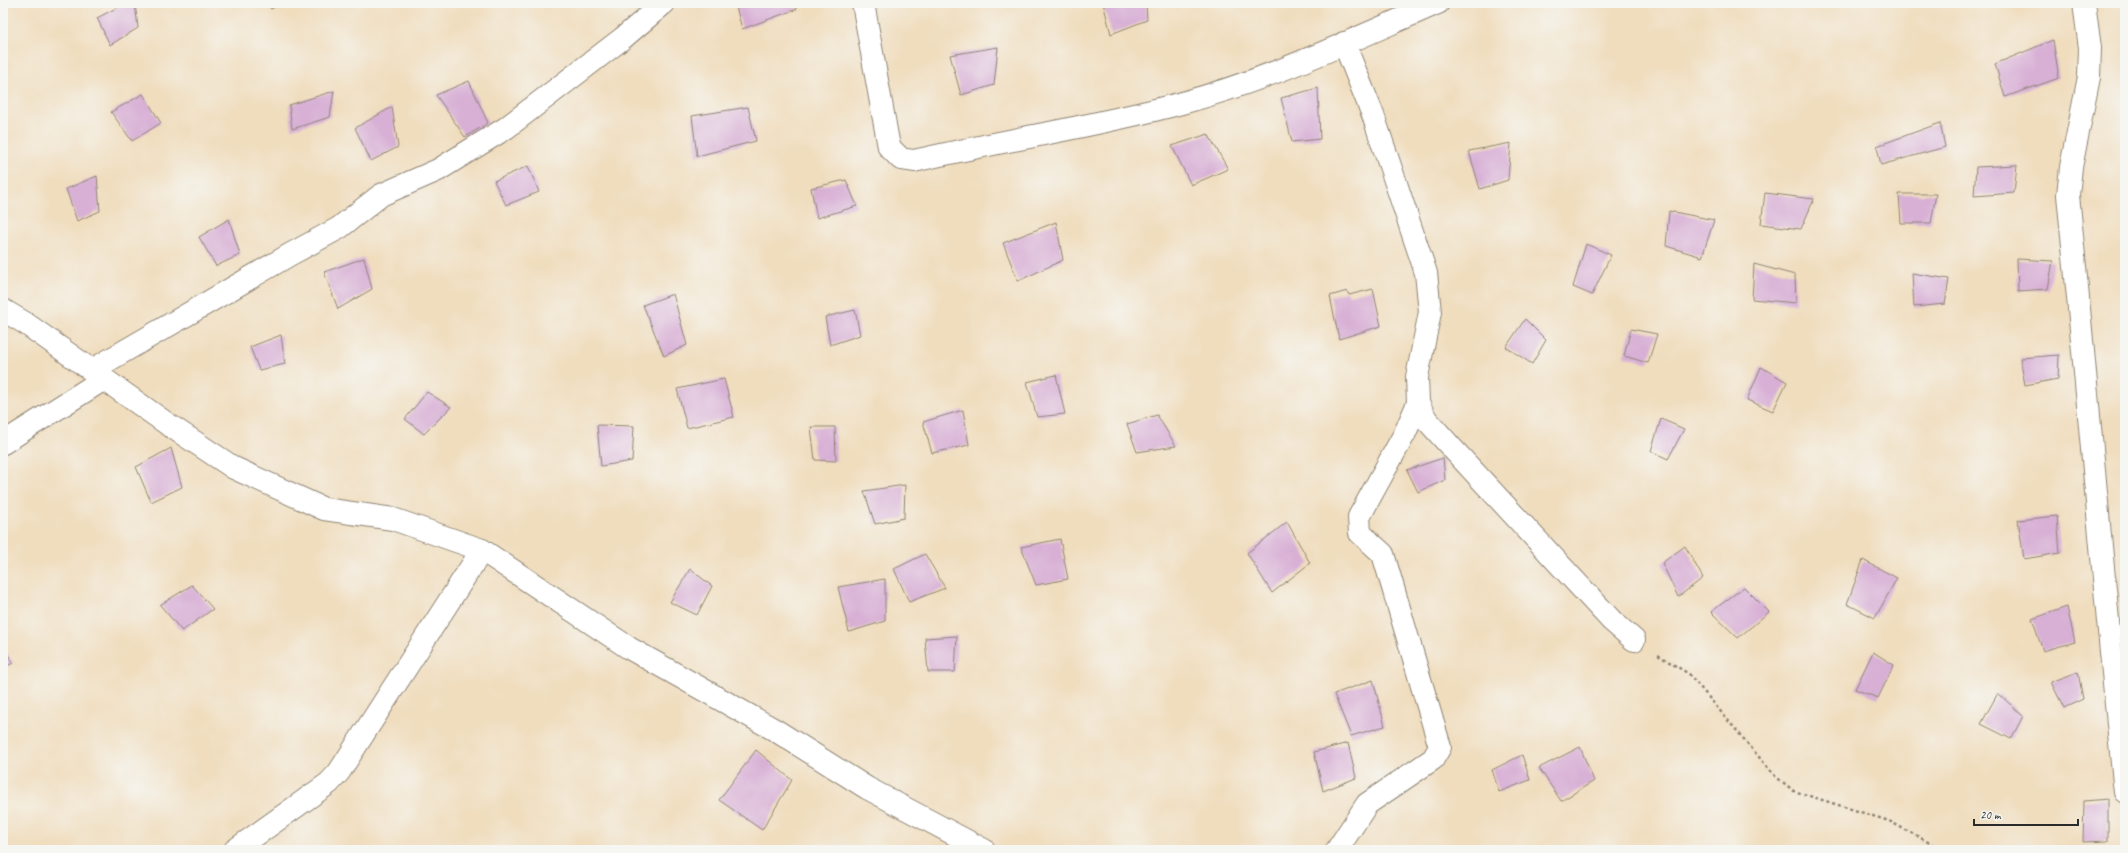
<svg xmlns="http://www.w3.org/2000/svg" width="2128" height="853" viewBox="0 0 2128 853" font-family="Caveat,sans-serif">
<rect width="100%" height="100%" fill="#f6f6f2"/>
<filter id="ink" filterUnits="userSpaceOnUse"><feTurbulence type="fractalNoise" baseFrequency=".025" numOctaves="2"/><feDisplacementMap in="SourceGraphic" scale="8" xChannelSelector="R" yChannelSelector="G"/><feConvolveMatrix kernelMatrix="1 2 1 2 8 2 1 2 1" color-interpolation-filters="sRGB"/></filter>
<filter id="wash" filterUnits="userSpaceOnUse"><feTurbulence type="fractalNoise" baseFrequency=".012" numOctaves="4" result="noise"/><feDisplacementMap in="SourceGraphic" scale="16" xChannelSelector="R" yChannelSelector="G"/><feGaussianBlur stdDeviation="0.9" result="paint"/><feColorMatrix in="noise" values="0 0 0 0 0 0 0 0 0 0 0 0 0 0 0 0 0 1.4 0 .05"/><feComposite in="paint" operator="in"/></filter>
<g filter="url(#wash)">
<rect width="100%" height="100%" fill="#f0ddbe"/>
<g id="blocks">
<g fill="#d8b0d6">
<path d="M126,3H135L138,28L110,45L97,18Z"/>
<path d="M267,3H282L271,9Z"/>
<path d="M735,3H796L797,9L742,29Z"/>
<path d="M1103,3H1146L1147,20L1111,34Z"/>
<path d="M2053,40L2059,78L2005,97L1995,64Z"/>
<path d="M998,47L994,85L961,95L950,55Z"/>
<path d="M469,81L488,123L465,137L436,95Z"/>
<path d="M1318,88L1320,139L1292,142L1281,98Z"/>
<path d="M334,91L330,117L292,129L289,105Z"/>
<path d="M143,94L161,123L132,141L111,112Z"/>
<path d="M392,107L398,147L371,161L355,128Z"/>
<path d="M748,107L756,141L697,156L692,116Z"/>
<path d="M1940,123L1945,147L1881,165L1877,146Z"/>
<path d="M1208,134L1228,169L1191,185L1172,146Z"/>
<path d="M1511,143L1508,180L1480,189L1469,151Z"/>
<path d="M2017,165L2014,193L1974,196L1976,167Z"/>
<path d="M528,166L539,192L506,205L494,181Z"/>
<path d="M97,176L100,211L77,221L66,189Z"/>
<path d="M846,180L857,206L817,218L811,188Z"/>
<path d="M1765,193L1814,199L1801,229L1761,224Z"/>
<path d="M1899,194H1936L1931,223H1901Z"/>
<path d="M1669,211L1714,220L1702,257L1666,246Z"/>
<path d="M229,219L240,255L216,266L199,237Z"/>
<path d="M1056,222L1063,260L1018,281L1003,243Z"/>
<path d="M1586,244L1611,255L1592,295L1573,287Z"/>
<path d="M364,258L372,289L338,309L324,272Z"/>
<path d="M2017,259L2053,261L2048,289L2018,291Z"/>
<path d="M1754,264L1795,275L1796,303L1752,299Z"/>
<path d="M1912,273L1949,279L1945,304L1914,307Z"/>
<path d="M1373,289L1381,326L1339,339L1330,296L1347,291L1349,295Z"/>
<path d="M673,294L687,345L664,356L643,305Z"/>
<path d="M855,310L860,335L830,345L825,317Z"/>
<path d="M1525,319L1546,340L1532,364L1506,347Z"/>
<path d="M1631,329L1657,334L1648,363L1624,356Z"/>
<path d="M281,335L285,364L259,370L250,347Z"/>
<path d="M2059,355L2058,379L2025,385L2020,358Z"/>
<path d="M1761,367L1787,382L1773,411L1747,400Z"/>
<path d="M1056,375L1065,414L1037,417L1027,382Z"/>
<path d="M724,379L734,417L687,428L677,389Z"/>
<path d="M427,392L451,407L424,434L405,419Z"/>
<path d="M963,410L969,445L932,453L923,422Z"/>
<path d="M1157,415L1176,446L1137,452L1127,424Z"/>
<path d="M1661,419L1684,429L1668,459L1651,451Z"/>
<path d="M597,425L634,426L632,461L601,466Z"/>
<path d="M811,427H835L836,461L815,460Z"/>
<path d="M171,448L182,487L151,502L136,467Z"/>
<path d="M1443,458L1445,480L1418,492L1407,470Z"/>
<path d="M905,485L904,518L875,524L864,491Z"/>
<path d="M2057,516L2060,553L2024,559L2018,520Z"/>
<path d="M1287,522L1310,563L1272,593L1247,553Z"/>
<path d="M1060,539L1068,579L1036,585L1021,547Z"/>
<path d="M1685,546L1703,578L1678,597L1662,563Z"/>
<path d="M925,554L945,588L909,602L894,569Z"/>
<path d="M1863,560L1897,578L1875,618L1847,604Z"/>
<path d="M690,569L712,586L697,615L670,602Z"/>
<path d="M885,579V621L849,632L838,587Z"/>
<path d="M192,585L213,609L182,631L160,605Z"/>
<path d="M1744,587L1769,612L1738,638L1711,612Z"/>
<path d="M2067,607L2075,642L2043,651L2032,619Z"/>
<path d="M957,636L955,672H928L925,638Z"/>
<path d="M3,647L13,663L3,668Z"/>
<path d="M1873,652L1894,665L1878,698L1855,689Z"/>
<path d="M2078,672L2083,699L2064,708L2051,682Z"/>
<path d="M1373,680L1385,726L1351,736L1334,694Z"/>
<path d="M1998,693L2023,716L2011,739L1981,724Z"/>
<path d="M1348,743L1356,778L1323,791L1314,752Z"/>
<path d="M1580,747L1594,781L1561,801L1539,768Z"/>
<path d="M756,750L792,780L762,830L719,800Z"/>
<path d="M1522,755L1530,780L1499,792L1492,770Z"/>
<path d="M2108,799V841L2083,842L2084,801Z"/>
</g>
</g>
</g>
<g filter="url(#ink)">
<use href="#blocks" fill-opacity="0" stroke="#8e8474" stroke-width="1"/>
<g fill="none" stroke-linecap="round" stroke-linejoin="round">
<g stroke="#8e8474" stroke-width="24">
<g id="street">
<path d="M863,3L889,147L901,159L914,161C1003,140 1094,127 1182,103C1271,79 1354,39 1438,3"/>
<path d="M2084,3L2090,48L2089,77L2071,167L2068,195C2088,394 2104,593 2125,792"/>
<path d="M1344,43L1373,115L1426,273L1430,312L1417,377L1418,403L1426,419L1451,447L1612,621L1634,640"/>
<path d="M3,310L25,323L166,423L234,468L324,509L393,519L482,550L629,648L775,730L867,788L984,850"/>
<path d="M92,370L291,254L339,228L381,195L438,170L506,128L623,38L664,3"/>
<path d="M3,443L104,379"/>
<path d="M235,850L329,783L339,772L482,550"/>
<path d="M1337,850L1367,804L1433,759L1440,747L1383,554L1360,533L1359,517L1405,433L1418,403"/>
</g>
</g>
<path stroke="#8e8474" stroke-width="2.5" stroke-dasharray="3 3" stroke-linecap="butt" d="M1658,655L1689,674L1775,776L1794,791L1889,821L1943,850"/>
<use href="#street" stroke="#fff" stroke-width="22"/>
</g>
</g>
<rect width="2128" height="853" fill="none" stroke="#f6f6f2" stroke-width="16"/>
<path d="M1974 819v6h104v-6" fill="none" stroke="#2b2b2b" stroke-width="2"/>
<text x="1980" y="819" font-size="12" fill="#2b2b2b" stroke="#f6f6f2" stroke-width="3" paint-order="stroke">20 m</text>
</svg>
